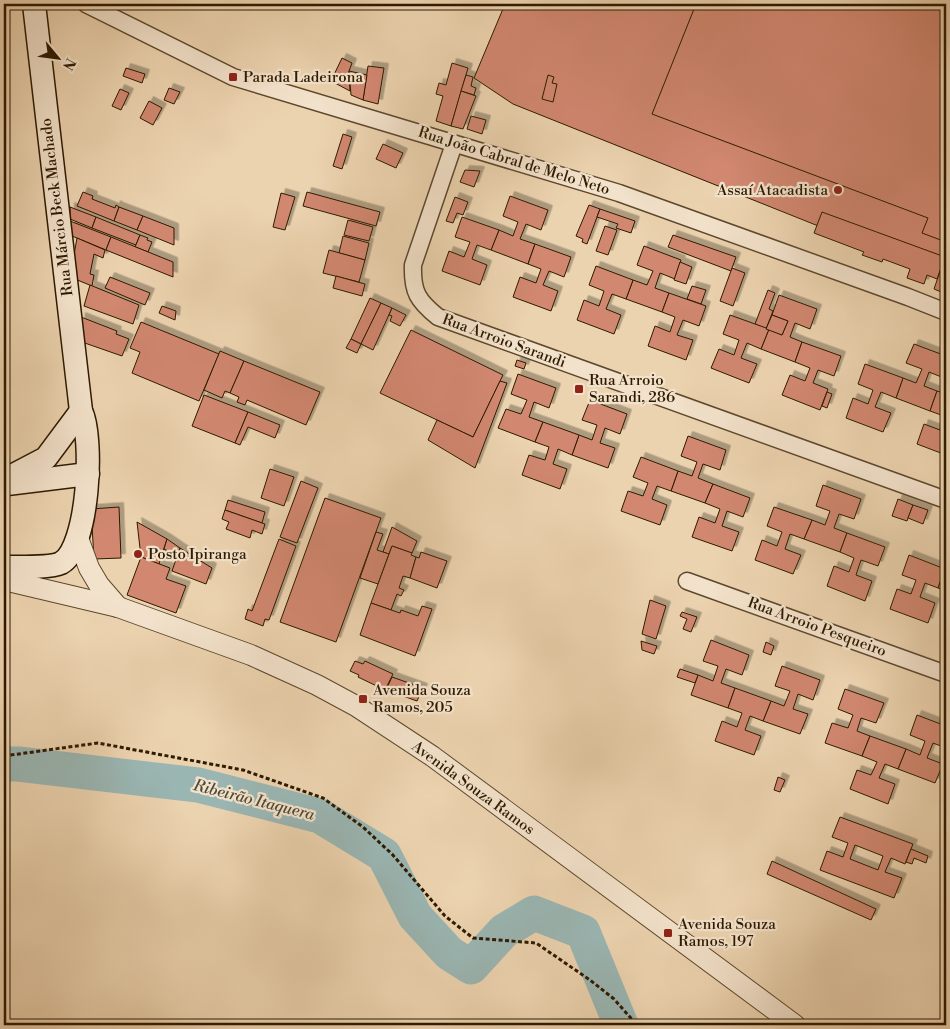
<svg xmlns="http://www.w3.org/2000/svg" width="950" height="1029" viewBox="0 0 950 1029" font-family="'Libre Bodoni',serif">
<defs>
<filter id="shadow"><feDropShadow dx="4.5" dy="-4.5" stdDeviation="0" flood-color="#0004"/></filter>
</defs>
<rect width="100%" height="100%" fill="#ecd3af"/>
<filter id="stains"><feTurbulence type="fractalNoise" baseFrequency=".004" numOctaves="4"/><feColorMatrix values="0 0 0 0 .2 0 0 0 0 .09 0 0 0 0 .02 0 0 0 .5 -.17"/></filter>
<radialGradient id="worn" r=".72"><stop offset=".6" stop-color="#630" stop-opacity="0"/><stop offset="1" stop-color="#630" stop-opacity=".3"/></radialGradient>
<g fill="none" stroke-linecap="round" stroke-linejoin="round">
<path stroke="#9ab6b3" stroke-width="35" d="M4,764H18L198,785L320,816L384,855L415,916L449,953L471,967L504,931L534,913L583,932L621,1025"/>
</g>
<g fill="#d1876f" stroke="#2d1a00" fill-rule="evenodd" filter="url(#shadow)">
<path d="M505,4H946V277L513,104L474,78Z"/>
<path d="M696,4H946V242L922,233L928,218L652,114Z"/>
<path d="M342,58L352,63L349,71L350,91L331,81Z"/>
<path d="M452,63L468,68L451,126L436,121L443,96L436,94L439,83L446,85Z"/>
<path d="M368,66L384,68L378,104L363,100Z"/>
<path d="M126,68L145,74L142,83L123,76Z"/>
<path d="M349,71L367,75L363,100L351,95Z"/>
<path d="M466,75L473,77L471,86L476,88L474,95L461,91Z"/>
<path d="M548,75L554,77L552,83L557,84L553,102L542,99Z"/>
<path d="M169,88L180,92L174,104L164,100Z"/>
<path d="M120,89L129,93L121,110L112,106Z"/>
<path d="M461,91L476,96L463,129L451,126Z"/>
<path d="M149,101L162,108L153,125L140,118Z"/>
<path d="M471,116L486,120L482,134L467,129Z"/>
<path d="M343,134L352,137L342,169L333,166Z"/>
<path d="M383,144L403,153L396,168L376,159Z"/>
<path d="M465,170L480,171L474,187L460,182Z"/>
<path d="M83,192L93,196L92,199L115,208L116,205L119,207L114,221L77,206Z"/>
<path d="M307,192L380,212L376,226L303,206Z"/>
<path d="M281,193L295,197L285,230L273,227Z"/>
<path d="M510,196L548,210L541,230L526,224L520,239L535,244L528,264L491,250L499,230L513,236L518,222L503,216Z"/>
<path d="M455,197L468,202L463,215L457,213L453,223L446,221Z"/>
<path d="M589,205L600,209L587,244L582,242L583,239L576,236Z"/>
<path d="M70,207L96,217L92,228L70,219Z"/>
<path d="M119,207L143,216L137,230L114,221Z"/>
<path d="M600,209L635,221L631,233L616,228L618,224L597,217Z"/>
<path d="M822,212L945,257L937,279L927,275L924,284L907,278L910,269L883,259L882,262L862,255L864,252L814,233Z"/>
<path d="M143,216L174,228V245L137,230Z"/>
<path d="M96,217L140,235L136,245L92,228Z"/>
<path d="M462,217L499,230L491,250L477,245L472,259L487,265L480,285L442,271L449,251L464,257L470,242L455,237Z"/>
<path d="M348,220L373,227L369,241L344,235Z"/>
<path d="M70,221L111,237L106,250L72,236Z"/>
<path d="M605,226L617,230L608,255L596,251Z"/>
<path d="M140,235L148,238L147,240L152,242L148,252L135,247Z"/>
<path d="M673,235L736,257L731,271L668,247Z"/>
<path d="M343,236L369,243L365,260L339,253Z"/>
<path d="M111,237L173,262V277L106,250Z"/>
<path d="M77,238L105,250L103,258L94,254L90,274L94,275L92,286L70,277Z"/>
<path d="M535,244L571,257L564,277L549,271L543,285L558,291L551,311L513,297L520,277L536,283L541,269L528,264Z"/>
<path d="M644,246L681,260L675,279L660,273L655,288L669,293L662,312L626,299L633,280L647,285L653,271L637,265Z"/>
<path d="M329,250L365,260L359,282L323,273Z"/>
<path d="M945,257H946V294L934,289Z"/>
<path d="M680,262L692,267L686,284L674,280Z"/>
<path d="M596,266L633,280L626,299L612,294L606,309L621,315L614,334L577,320L584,300L599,306L604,291L589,285Z"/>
<path d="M732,268L745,273L733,306L720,301Z"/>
<path d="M336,276L365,284L362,296L333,288Z"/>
<path d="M110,277L150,293L145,305L105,288Z"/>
<path d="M90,285L139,305L133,324L84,306Z"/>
<path d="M692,286L706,290L701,304L687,299Z"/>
<path d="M768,290L775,293L769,309L773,311L766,329L755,324Z"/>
<path d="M669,293L706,306L699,326L683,320L677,335L693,340L686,360L648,346L655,326L670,332L675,317L662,312Z"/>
<path d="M779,295L817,309L810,329L795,323L790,337L802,342L795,362L761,349L769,329L782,335L788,321L772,315Z"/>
<path d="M370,298L381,303L361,344L351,339Z"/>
<path d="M381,303L392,308L373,350L361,344Z"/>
<path d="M162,306L176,311L175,320L159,313Z"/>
<path d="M392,308L406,315L400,326L390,321L392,316L389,315Z"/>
<path d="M730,315L769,329L761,349L747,343L741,358L757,364L749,383L711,368L719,349L734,355L739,340L723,334Z"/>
<path d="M772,315L788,321L782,335L766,329Z"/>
<path d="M81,317L117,331L116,334L129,339L122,356L79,341Z"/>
<path d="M141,322L219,354L199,401L132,373L140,352L130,348Z"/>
<path d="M411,330L503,375L473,437L380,393Z"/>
<path d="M351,339L361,344L357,353L346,348Z"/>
<path d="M802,342L841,356L834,376L818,370L813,383L828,389L820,410L782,395L790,375L805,381L810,368L795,362Z"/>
<path d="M914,344L946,356V371L944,378L929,372L924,386L937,391L930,411L896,398L903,378L916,383L922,369L906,363Z"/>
<path d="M220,351L244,361L230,393L225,391L222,398L204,390Z"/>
<path d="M517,360L526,363L524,369L515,366Z"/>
<path d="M244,361L320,392L306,425L247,400L245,405L237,402L239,397L230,393Z"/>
<path d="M865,364L903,378L896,398L881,392L875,407L891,413L883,432L846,418L853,398L868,404L873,390L858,384Z"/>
<path d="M518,374L556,388L549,408L534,402L529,417L543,422L535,442L498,428L506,409L521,414L527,400L511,394Z"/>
<path d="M500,381L507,383L475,468L428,440L437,420L473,437Z"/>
<path d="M937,391L946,394V455L917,444L924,424L940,430L944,416L930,411Z"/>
<path d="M827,392L832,394L827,408L822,406Z"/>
<path d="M204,395L248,412L235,443L192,426Z"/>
<path d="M590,400L627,414L620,434L605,428L600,443L615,448L608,468L572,455L579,435L592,440L597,425L582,420Z"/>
<path d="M248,412L280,425L275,438L248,427L240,445L235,443Z"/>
<path d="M543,422L579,435L572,455L558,449L553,464L567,469L560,489L522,475L529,455L545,460L549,447L535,442Z"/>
<path d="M688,436L726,450L720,470L703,464L698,478L713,484L705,503L671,491L678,471L692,476L697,462L681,456Z"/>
<path d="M641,457L678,471L671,491L657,486L652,499L667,505L660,525L621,511L628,491L643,496L648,483L633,477Z"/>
<path d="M270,469L294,477L284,506L261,498Z"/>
<path d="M301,481L318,488L297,543L280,537Z"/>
<path d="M713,484L750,498L743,517L727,511L722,526L739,532L732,551L692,537L699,517L715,523L720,509L705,503Z"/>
<path d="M823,485L861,499L854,519L839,514L834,528L847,533L840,552L804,539L812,520L825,525L830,511L816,506Z"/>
<path d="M325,498L381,518L336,642L280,622Z"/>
<path d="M898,499L913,505L907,521L892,516Z"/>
<path d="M228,500L265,512L262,523L225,510Z"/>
<path d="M913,505L928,510L923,524L908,518Z"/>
<path d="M119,507L121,558L94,559L91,509Z"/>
<path d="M774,507L812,520L804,539L790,534L785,549L801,555L793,574L755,560L762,540L777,546L782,532L767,526Z"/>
<path d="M225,510L265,524L262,534L252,530L250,538L226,529L229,522L222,519Z"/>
<path d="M137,522L167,539L159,564L141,557Z"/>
<path d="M392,527L417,541L412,553L392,546L389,554L383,552Z"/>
<path d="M376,532L383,534L377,550L389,554L378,584L360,578Z"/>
<path d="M847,533L885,547L878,566L861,560L856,575L872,581L865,601L827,586L834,566L849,572L854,558L840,552Z"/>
<path d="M167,539L180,548L177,556L164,549Z"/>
<path d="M279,539L296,546L269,620L265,619L263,626L245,619L248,609L252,611Z"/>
<path d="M392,546L412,553L411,555L416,557L410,578L403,576L399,588L404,590L401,596L397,594L391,610L371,603Z"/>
<path d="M180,548L212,568L206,584L172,571Z"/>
<path d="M421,552L447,561L437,588L410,578L416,557L419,558Z"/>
<path d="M909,555L945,569L938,588L925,583L920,597L935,603L928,623L890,609L897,589L911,594L916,580L902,575Z"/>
<path d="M141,557L170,568L166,579L186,586L176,613L127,595Z"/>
<path d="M945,569H946V591L938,588Z"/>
<path d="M650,600L666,606L656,639L642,634Z"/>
<path d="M371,603L400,613L401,610L418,616L422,606L432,609L415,656L360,635Z"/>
<path d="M682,612L697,617L691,632L683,629L687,619L680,616Z"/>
<path d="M711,640L749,655L742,675L726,669L721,683L735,688L728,708L691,695L698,675L713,681L718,666L703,661Z"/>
<path d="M641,641L657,646L654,654L642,650Z"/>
<path d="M766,642L774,646L771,655L763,652Z"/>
<path d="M355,661L363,664L365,661L393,674L385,690L358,677L359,675L350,671Z"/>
<path d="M782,666L820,680L813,700L798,694L793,709L808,714L800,734L763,721L771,701L784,706L790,691L775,686Z"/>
<path d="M680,669L698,675L695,683L677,677Z"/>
<path d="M392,677L423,688L417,701L386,690Z"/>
<path d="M735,688L771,701L763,721L750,716L745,730L761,736L754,755L715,741L722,721L737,727L742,713L728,708Z"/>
<path d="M845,689L884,703L876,723L861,718L857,731L870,736L862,756L825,743L832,723L848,728L853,715L838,709Z"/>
<path d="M917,715L946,726V748L933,743L927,758L943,764L935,783L898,769L906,749L920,755L925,741L910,735Z"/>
<path d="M870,736L906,749L898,769L885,764L879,778L895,784L888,804L850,789L857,770L871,775L877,762L862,756Z"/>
<path d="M778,777L785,780L780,792L774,790Z"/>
<path d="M840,817L913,844L905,864L891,858L885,872L902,878L894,898L820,870L827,851L843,857L848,843L832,837ZM855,845L883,856L878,870L850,859Z"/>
<path d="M911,849L928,856L926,863L914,858L912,864L906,862Z"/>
<path d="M772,861L876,909L871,920L767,874Z"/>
</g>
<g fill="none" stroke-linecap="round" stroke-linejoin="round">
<g stroke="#5d482c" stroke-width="19">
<g id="minor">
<path d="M86,4L233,77L619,193L908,297L946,312"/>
<path d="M454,144L413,265C412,292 418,301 438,317L946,500"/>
<path d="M687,581L946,674"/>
</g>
</g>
<g stroke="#5d482c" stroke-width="22">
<g id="tertiary">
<path d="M78,538L89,568L99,585L118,607"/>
<path d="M4,580L118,607L251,655L317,685L356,706L432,756L795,1025"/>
</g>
</g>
<g stroke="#2d1a00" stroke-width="25">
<g id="secondary">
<path d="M4,480L46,458L81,411"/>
<path d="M7,484L88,474"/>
<path d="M4,567C16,567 51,568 61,563C89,548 94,437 81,411L34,4"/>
</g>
</g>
<path stroke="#2d1a00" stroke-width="3" stroke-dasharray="4 2.5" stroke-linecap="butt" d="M4,756L98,743L243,770L323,798L363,827L380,843L392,854L445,916L473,938L536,943L590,980L614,999L637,1025"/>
<use href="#minor" stroke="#f3e2cb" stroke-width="16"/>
<use href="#tertiary" stroke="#f3e2cb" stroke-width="20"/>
<use href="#secondary" stroke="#f3e2cb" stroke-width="22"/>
</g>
<g fill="#8f2418" stroke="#f3e2cb" stroke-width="2">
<rect x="228" y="72" width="10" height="10" rx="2.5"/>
<circle cx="838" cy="190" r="5"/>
<rect x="574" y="384" width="10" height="10" rx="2.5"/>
<circle cx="138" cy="554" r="5"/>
<rect x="358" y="694" width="10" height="10" rx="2.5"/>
<rect x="663" y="928" width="10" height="10" rx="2.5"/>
</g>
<g text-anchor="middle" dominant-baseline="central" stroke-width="4.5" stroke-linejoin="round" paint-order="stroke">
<g font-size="15" fill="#2d1a00" stroke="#f3e2cb" text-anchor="start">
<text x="243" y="77">Parada Ladeirona</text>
<text x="828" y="190" text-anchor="end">Assaí Atacadista</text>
<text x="589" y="380">Rua Arroio<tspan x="589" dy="17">Sarandi, 286</tspan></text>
<text x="148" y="554">Posto Ipiranga</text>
<text x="373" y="690">Avenida Souza<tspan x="373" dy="17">Ramos, 205</tspan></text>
<text x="678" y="924">Avenida Souza<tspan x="678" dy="17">Ramos, 197</tspan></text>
</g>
<g font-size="15" fill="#2d1a00" stroke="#f3e2cb">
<text transform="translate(514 161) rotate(17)">Rua João Cabral de Melo Neto</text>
<text transform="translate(57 207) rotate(-97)">Rua Márcio Beck Machado</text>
<text transform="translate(504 341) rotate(20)">Rua Arroio Sarandi</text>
<text transform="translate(817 627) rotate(20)">Rua Arroio Pesqueiro</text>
<text transform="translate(473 788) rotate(36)">Avenida Souza Ramos</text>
</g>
<g font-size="16" font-style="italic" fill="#4e4936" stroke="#f3e2cb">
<text transform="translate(254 800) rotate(14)">Ribeirão Itaquera</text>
</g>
</g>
<rect width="950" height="1029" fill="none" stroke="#ecd3af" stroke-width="20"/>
<rect x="5" y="5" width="940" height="1019" fill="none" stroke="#2d1a00" stroke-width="2.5"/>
<rect x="10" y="10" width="930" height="1009" fill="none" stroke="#2d1a00"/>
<g transform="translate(58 58) rotate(119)" stroke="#f3e2cb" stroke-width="4" paint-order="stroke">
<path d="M0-4L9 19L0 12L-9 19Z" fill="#2d1a00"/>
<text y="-8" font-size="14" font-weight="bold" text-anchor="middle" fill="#2d1a00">N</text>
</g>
<rect width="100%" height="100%" filter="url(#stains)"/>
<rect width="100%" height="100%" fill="url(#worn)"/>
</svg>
